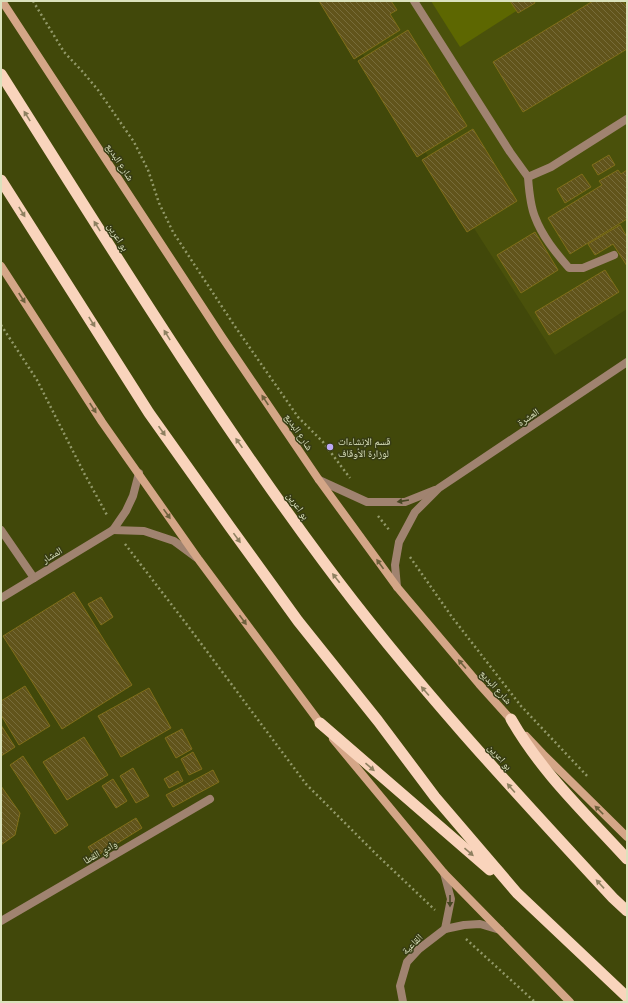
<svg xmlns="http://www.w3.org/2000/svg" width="628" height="1003" viewBox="0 0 628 1003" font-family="Roboto,'Noto Naskh Arabic',sans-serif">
<defs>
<pattern id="building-back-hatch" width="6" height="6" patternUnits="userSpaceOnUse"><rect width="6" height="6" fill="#61541b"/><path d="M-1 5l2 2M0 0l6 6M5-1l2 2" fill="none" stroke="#776c3a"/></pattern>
</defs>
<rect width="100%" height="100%" fill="#41480a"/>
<path fill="#4a510b" d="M329,1H627V309L555,355Z"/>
<path fill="#5d6701" d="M431,1H532L460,47Z"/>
<g fill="url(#building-back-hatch)" stroke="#806e19">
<path d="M319,1H391L397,10L390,14L400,30L354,59Z"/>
<path d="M510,1H534L535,3L518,13Z"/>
<path d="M593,1H623L627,7V49L523,112L493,62Z"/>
<path d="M408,30L467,126L417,157L358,61Z"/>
<path d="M473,129L517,201L467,232L422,160Z"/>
<path d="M609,155L615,165L598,175L592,165Z"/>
<path d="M618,170L621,174L627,170V219L570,254L548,218L602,185L599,181Z"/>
<path d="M582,174L591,187L565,203L557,189Z"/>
<path d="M620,225L627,237V266L613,244L595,255L588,244Z"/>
<path d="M535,232L558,270L521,293L497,255Z"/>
<path d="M605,270L619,292L549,335L535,312Z"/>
<path d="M74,592L132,685L62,729L3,636Z"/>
<path d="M101,597L113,617L101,625L88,604Z"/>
<path d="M25,686L50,726L19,745L1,715V701Z"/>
<path d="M149,688L171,728L121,757L98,716Z"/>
<path d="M1,725L15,747L1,756Z"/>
<path d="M182,729L192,749L176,758L165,738Z"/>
<path d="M84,737L108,775L67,800L43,762Z"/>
<path d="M193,752L202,769L189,775L181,759Z"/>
<path d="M23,756L68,825L55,834L10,765Z"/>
<path d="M133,768L149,796L136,803L120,776Z"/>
<path d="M213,770L219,782L173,807L166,795Z"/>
<path d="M178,771L183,781L169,788L164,779Z"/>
<path d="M113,779L127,801L116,808L102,786Z"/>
<path d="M1,786L20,813L15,835L1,845Z"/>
<path d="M136,818L142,828L95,857L88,847Z"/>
</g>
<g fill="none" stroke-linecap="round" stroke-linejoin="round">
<g stroke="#929969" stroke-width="2.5" stroke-dasharray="2 3" stroke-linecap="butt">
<path d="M33,1L64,52L82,71L98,90L134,142L148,170L159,203L173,232L234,325L298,417L323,442L350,478"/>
<path d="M1,325L37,380L84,473L107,515"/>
<path d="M378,516L390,531"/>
<path d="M125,544L188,626L306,784L378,856L435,910"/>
<path d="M410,557L452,617L521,706L589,778"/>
<path d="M466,939L535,1002"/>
</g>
<g stroke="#a08370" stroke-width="8">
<path d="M414,1L510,152L528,177L551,167L627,119"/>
<path d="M528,177C529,190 530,205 535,217C542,236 556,253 569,268H583L614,255"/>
</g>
<g stroke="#a08370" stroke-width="8">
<path d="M319,480L367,502H405L435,490"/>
<path d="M1,530L34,578"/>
<path d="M113,530L144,531L174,541L197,558"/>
<path d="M397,587L395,565L399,542L415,512L439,488L627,362"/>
<path d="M1,598L113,530L126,511L133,496L139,473"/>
<path d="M444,873L451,899L445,929"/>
<path d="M1,921L210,799"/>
<path d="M403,1002L400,986L407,962L419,949L445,929L464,925L480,924L500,930"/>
</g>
<g stroke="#d4a687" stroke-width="8">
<path d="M2,1L222,337L319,480L397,587L479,684L514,723"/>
<path d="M1,266L102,422L199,560L323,727"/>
<path d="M526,736L543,754L627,837"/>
<path d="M333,739L444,873L570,1002"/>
</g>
<g stroke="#f9d4bc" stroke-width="11">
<path d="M1,74C105,238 207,405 323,561C411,680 512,789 613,898L627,911"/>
<path d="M1,180L149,413L230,527L298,621L378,721L435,797L517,893L627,997"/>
<path d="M511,719C541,772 586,814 627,859"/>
<path d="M320,723L490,870"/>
</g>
</g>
<defs><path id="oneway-solid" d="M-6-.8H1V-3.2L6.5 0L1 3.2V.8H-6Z"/></defs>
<g fill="#8e8060">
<use href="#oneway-solid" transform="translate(27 116) rotate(-122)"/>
<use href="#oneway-solid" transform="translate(22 212) rotate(58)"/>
<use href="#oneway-solid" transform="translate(97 226) rotate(-122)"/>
<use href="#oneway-solid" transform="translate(92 322) rotate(58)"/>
<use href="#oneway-solid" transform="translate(167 335) rotate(-122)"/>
<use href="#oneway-solid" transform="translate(162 431) rotate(55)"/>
<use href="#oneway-solid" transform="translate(239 443) rotate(-125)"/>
<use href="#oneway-solid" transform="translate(237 538) rotate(54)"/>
<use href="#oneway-solid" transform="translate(336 578) rotate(-128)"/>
<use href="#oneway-solid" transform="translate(425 691) rotate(-131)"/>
<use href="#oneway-solid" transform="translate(370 767) rotate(41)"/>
<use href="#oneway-solid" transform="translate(511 788) rotate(-131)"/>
<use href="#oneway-solid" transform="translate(469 852) rotate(41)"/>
<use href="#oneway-solid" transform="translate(600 884) rotate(-133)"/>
</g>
<g fill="#6e613c">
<use href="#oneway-solid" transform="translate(22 298) rotate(57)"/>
<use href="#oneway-solid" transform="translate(265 400) rotate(-124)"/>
<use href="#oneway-solid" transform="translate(93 408) rotate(57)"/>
<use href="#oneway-solid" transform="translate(167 514) rotate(55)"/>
<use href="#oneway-solid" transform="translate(380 564) rotate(-126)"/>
<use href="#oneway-solid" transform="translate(243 620) rotate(54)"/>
<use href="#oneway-solid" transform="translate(462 664) rotate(-131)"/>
<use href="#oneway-solid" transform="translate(599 810) rotate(-135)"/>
</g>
<g fill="#474722">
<use href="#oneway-solid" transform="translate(403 501) rotate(171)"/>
<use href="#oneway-solid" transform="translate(450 901) rotate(90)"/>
</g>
<circle fill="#bda9f5" stroke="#373c14" stroke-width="1.5" cx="330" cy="447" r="4"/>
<g text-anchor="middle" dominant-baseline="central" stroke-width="3" stroke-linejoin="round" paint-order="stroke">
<g font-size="10" fill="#dbe2bd" stroke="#373c14">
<text transform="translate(120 162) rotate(57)">شارع البديع</text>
<text transform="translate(118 237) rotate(58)">بو اعرين</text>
<text transform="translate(528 417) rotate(-34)">العشرة</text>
<text transform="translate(299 432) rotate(56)">شارع البديع</text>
<text transform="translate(298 506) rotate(55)">بو اعرين</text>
<text transform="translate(52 555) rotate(-31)">المشار</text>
<text transform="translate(496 687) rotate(48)">شارع البديع</text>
<text transform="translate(500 757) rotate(49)">بو اعرين</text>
<text transform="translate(100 852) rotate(-30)">وادي القطا</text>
<text transform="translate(412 944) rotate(-44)">القاعية</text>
</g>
<g font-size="10" fill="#dbe2bd" stroke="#373c14" text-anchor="start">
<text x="338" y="441">قسم الإنشاءات<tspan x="338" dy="12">لوزارة الأوقاف</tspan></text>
</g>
</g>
<rect width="628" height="1003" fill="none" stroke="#dbe2bd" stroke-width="4"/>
</svg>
